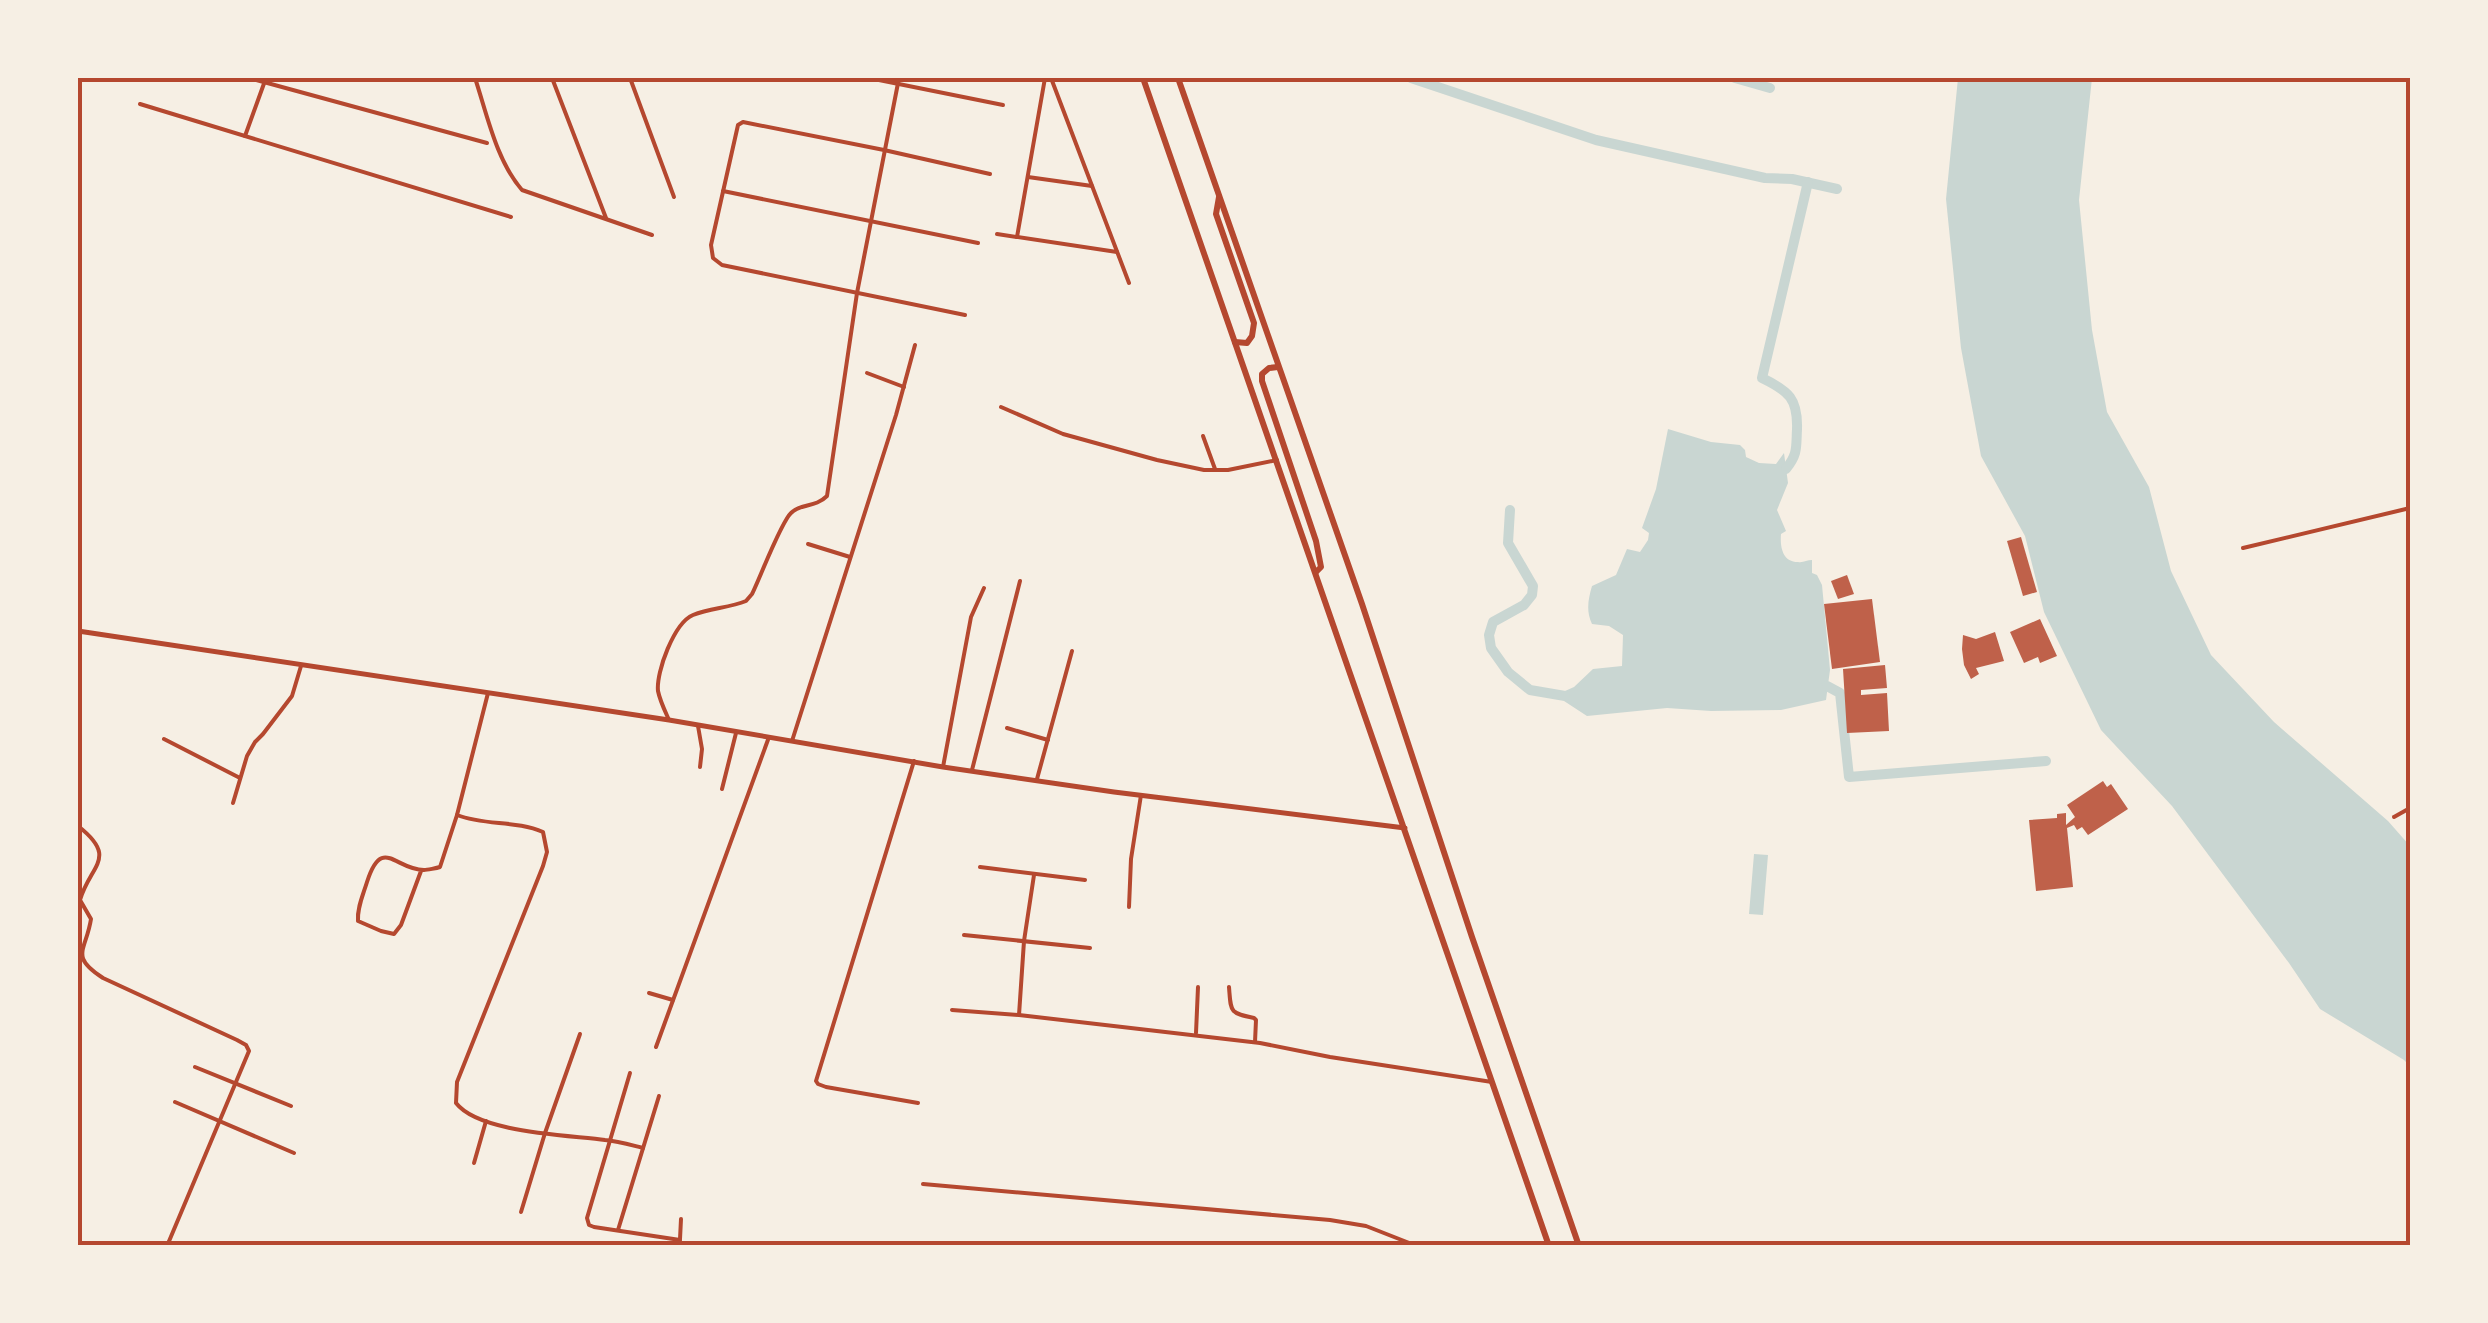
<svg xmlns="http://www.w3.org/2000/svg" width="2488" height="1323" viewBox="0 0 2488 1323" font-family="Figtree,sans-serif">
<rect width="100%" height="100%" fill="#f6efe4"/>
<g fill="#c9d6d2">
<path d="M1958,78H2092L2079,200L2092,330L2107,412L2149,487L2171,571L2211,655L2274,722L2388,821L2410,846V1066L2404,1060L2320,1009L2289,963L2172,806L2101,730L2044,612L2025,536L1981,456L1961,348L1946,199Z"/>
<path d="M1668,429L1711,442L1740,445L1745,450L1746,457L1759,463L1776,464L1784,453L1788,483L1777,510L1786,531L1781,534C1780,546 1782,562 1798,562C1803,563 1807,560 1812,560V573L1817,575L1822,585L1830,670L1826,700L1781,710L1711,711L1667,708L1587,716L1564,701L1565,691L1574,687L1593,669L1622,666L1623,635L1609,626L1592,624C1586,611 1588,600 1592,586L1616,575L1627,549L1640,552L1648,540L1649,533L1642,528L1656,489Z"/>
<path d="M1754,854L1768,855L1763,915L1749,914Z"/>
</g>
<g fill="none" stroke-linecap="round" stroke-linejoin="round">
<g stroke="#c9d6d2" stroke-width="10">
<path d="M1411,78L1596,140L1765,178L1792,179L1837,189"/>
<path d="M1735,78L1770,88"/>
<path d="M1786,469C1798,454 1796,448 1797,429C1798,399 1789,391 1762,378L1808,182"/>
<path d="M1510,510L1508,543L1533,586L1532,595L1524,605L1493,622L1489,635L1491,648L1508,672L1530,690L1565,696"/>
<path d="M1827,686L1840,693L1849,777L2046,761"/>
</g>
</g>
<g fill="#bf614a">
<path d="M2021,537L2037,592L2023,596L2007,541Z"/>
<path d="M1847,575L1854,594L1838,599L1831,581Z"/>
<path d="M1872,599L1880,662L1832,669L1824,604Z"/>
<path d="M2040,619L2057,656L2040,663L2038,657L2024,663L2010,632Z"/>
<path d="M1995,632L2004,661L1976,668L1979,674L1971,679L1964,665L1962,649L1963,635L1976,639Z"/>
<path d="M1885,665L1887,688L1861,690V695L1887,693L1889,731L1847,733L1843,669Z"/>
<path d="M2103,781L2107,787L2111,784L2128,809L2088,835L2082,827L2077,830L2074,825L2067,828L2073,887L2036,891L2029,820L2057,818V814L2066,813V825L2075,817L2067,805Z"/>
</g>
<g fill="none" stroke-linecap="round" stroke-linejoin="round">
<g stroke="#b5482f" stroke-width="4">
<path d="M249,78L487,143"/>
<path d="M475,78C487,114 496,160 522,190L652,235"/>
<path d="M552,78L606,218"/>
<path d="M630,78L674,197"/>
<path d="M869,78L1003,105"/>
<path d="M1051,78L1129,283"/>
<path d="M140,104L511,217"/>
<path d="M245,136L266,78"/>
<path d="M1028,177L1092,186"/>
<path d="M723,191L978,243"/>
<path d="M997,234L1117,252"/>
<path d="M1017,237L1045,78"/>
<path d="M965,315L722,265L713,258L711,245L738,125L743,122L884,150L990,174"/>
<path d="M867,373L904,387"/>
<path d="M1001,407L1063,434L1157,460L1204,470H1228L1277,460"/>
<path d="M1203,436L1215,469"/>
<path d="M808,544L850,557"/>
<path d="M2243,548L2410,508"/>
<path d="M488,693L457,815C485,826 516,820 543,832L547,852L543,866L457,1082L456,1103C479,1133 569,1135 605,1140C618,1141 631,1145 643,1148"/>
<path d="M669,720C665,711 660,701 658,691C656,672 674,623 693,615C710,608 729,608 746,601L752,594C760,578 781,522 791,513C801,503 815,508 827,496L857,293L899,78"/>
<path d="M698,726L702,749L700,767"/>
<path d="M1007,728L1048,740"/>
<path d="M164,739L240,778"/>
<path d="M792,741L896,415L915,345"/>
<path d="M914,761L816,1081L818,1084L826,1087L918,1103"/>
<path d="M943,767L971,617L984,588"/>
<path d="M972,770L1020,581"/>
<path d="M1037,779L1072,651"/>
<path d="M722,789L736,733"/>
<path d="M233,803L247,756L255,742L263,734L292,696L301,666"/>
<path d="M2394,817L2410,808"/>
<path d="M78,826C119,858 90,865 80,900L91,919C86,951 69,956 103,978L237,1040L246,1045L249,1051L167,1246"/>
<path d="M980,867L1085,880"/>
<path d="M421,871L401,925L394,934L381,931L358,921C357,908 363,895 367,882C382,835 395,870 424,870C427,870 437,868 440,867L457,815"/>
<path d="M1129,907L1131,859L1141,795"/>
<path d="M964,935L1090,948"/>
<path d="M1229,987C1231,1012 1229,1013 1254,1018L1256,1020L1255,1042"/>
<path d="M649,993L673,1000"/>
<path d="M952,1010L1019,1015L1260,1043L1330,1057L1492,1082"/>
<path d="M1019,1015L1024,941L1034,875"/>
<path d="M1196,1033L1198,987"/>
<path d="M656,1047L769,737"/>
<path d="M195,1067L291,1106"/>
<path d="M630,1073L587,1218L589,1225L594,1227L680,1240L679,1246"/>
<path d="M175,1102L294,1153"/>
<path d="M474,1163L486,1121"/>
<path d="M923,1184L1330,1220L1366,1226L1417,1246"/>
<path d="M521,1212L545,1133L580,1034"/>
<path d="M618,1230L659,1096"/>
<path d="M680,1239L681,1219"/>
</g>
<path stroke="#b5482f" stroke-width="5" d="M78,631L669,720L943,767L1114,792L1405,828"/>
<g stroke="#b5482f" stroke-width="6">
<path d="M1143,78L1549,1246"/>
<path d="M1178,78L1362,604L1472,937L1579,1246"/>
<path d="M1219,197L1216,214L1254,323L1252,336L1247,343L1235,342"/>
<path d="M1278,367L1269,368L1262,374V381L1316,541L1321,567L1316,572"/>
</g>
</g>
<rect width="2488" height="1323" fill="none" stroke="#f6efe4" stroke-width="160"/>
<rect x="80" y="80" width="2328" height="1163" fill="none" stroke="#b5482f" stroke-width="4"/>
</svg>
